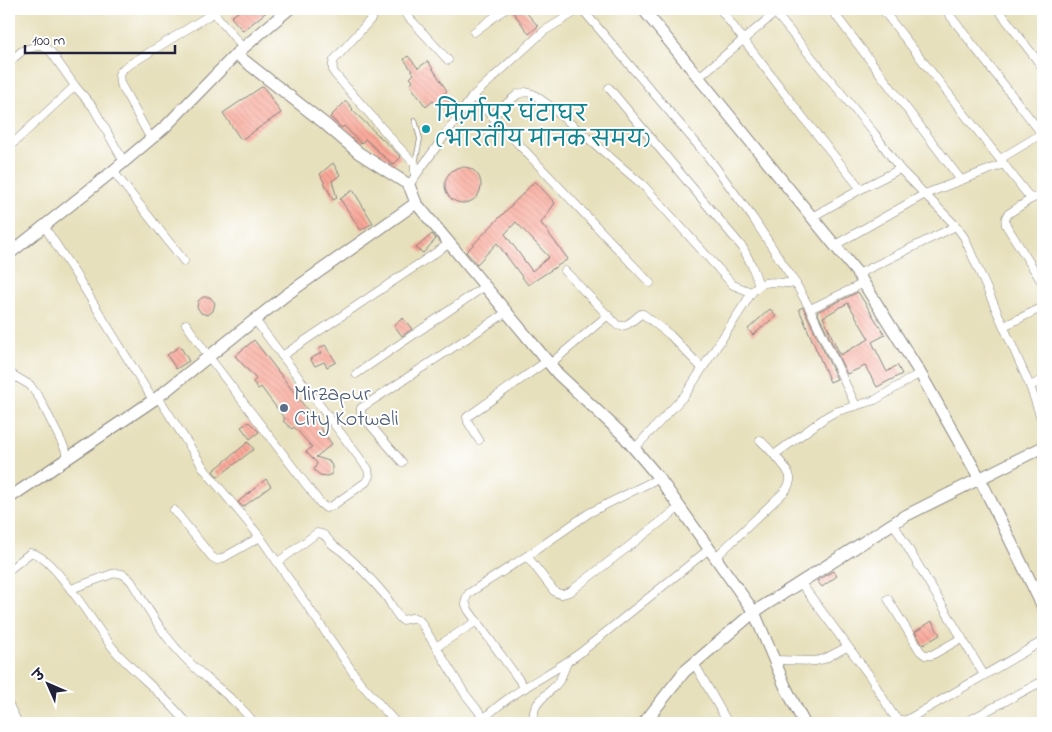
<svg xmlns="http://www.w3.org/2000/svg" width="1052" height="732" viewBox="0 0 1052 732" font-family="'Indie Flower','Playpen Sans Deva',sans-serif">
<defs>
<pattern id="building-back-hatch" width="6" height="6" patternUnits="userSpaceOnUse" patternTransform="scale(1.25)"><rect width="6" height="6" fill="#faa899"/><path d="M-1 5l2 2M0 0l6 6M5-1l2 2" fill="none" stroke="#d69085"/></pattern>
</defs>
<rect width="100%" height="100%" fill="#fff"/>
<filter id="ink" filterUnits="userSpaceOnUse"><feTurbulence type="fractalNoise" baseFrequency=".02" numOctaves="2"/><feDisplacementMap in="SourceGraphic" scale="10" xChannelSelector="R" yChannelSelector="G"/><feConvolveMatrix kernelMatrix="1 2 1 2 8 2 1 2 1" color-interpolation-filters="sRGB"/></filter>
<filter id="wash" filterUnits="userSpaceOnUse"><feTurbulence type="fractalNoise" baseFrequency=".0096" numOctaves="4" result="noise"/><feDisplacementMap in="SourceGraphic" scale="20" xChannelSelector="R" yChannelSelector="G"/><feGaussianBlur stdDeviation="1.12" result="paint"/><feColorMatrix in="noise" values="0 0 0 0 0 0 0 0 0 0 0 0 0 0 0 0 0 1.4 0 .05"/><feComposite in="paint" operator="in"/></filter>
<g filter="url(#wash)">
<rect width="100%" height="100%" fill="#e7e0bc"/>
<g id="blocks">
<g fill="url(#building-back-hatch)" fill-rule="evenodd">
<path d="M242,9H270L243,31L231,17Z"/>
<path d="M516,9H523L538,26L529,34L513,12Z"/>
<path d="M408,56L418,68L428,61L447,91L444,94L450,103L442,108L433,101L426,107L410,85L413,81L410,78L414,74L404,59Z"/>
<path d="M263,86L281,113L241,140L223,113Z"/>
<path d="M346,101L353,109L352,110L401,157L393,165L365,139L361,144L344,126L342,128L330,117Z"/>
<path d="M333,163L340,175L332,181L337,198L333,200L320,174Z"/>
<circle cx="463" cy="185" r="18"/>
<path d="M535,181L555,203L541,223L568,259L528,285L497,243L477,264L466,252ZM516,222L549,257L532,271L505,234Z"/>
<path d="M353,190L373,223L361,230L340,199Z"/>
<path d="M432,234L436,239L423,253L416,248Z"/>
<path d="M858,292L885,335L872,342L887,372L897,365L902,374L877,387L865,366L847,374L817,312ZM848,303L869,339L840,355L823,317Z"/>
<path d="M203,297H210L215,303L213,311L208,315L201,313L197,307L198,301Z"/>
<path d="M803,307L837,379L830,382L799,309Z"/>
<path d="M770,309L776,316L753,335L748,329Z"/>
<path d="M403,318L412,329L402,336L394,325Z"/>
<path d="M254,340L297,396L332,444L316,457L329,461L332,466V474L327,476L320,475L314,470L317,463L306,452L312,447L294,427L292,429L283,421L285,419L261,387L258,389L253,382L256,379L235,356Z"/>
<path d="M325,345L336,362L327,367L324,362L315,366L310,359L321,353L319,349Z"/>
<path d="M180,346L189,361L176,369L167,355Z"/>
<path d="M249,422L259,432L250,439L241,427Z"/>
<path d="M248,442L254,449L218,477L213,471Z"/>
<path d="M266,479L271,486L243,507L238,502Z"/>
<path d="M833,571L837,576L822,587L817,581Z"/>
<path d="M932,621L940,635L923,645L915,632Z"/>
</g>
</g>
</g>
<g filter="url(#ink)">
<use href="#blocks" fill-opacity="0" stroke="#84817c" stroke-width="1"/>
<g fill="none" stroke-linecap="round" stroke-linejoin="round">
<g stroke="#84817c" stroke-width="5.5">
<path id="lane" d="M415,120L420,139L415,164"/>
</g>
<g stroke="#84817c" stroke-width="9">
<g id="street">
<path d="M211,9L243,48"/>
<path d="M377,9L371,19L334,60C332,65 332,68 334,73L395,143L415,164V176"/>
<path d="M401,9L448,60"/>
<path d="M582,9L708,157L753,218L796,284L810,309L856,406"/>
<path d="M720,9L805,120L861,189"/>
<path d="M772,9L874,133L900,169L956,226L964,237L1030,386L1043,424"/>
<path d="M831,9L961,180"/>
<path d="M882,9L1031,199"/>
<path d="M945,9L1042,134"/>
<path d="M998,9L1043,68"/>
<path d="M474,32L505,9"/>
<path d="M9,62L22,51L37,46H43L51,52L75,86L93,107L124,162"/>
<path d="M699,77L775,13"/>
<path d="M609,88L743,248L752,266L759,285"/>
<path d="M473,96L650,283"/>
<path d="M492,116L518,94L526,92L533,94L550,106L644,186L733,285L751,292"/>
<path d="M151,139L120,83L119,74L124,68L213,13"/>
<path d="M9,147L75,86"/>
<path d="M1000,159L1043,133"/>
<path d="M113,171L184,261"/>
<path d="M409,185L473,96L544,31L580,9"/>
<path d="M1043,194L1031,199L1008,214C1005,218 1005,220 1006,225L1043,284"/>
<path d="M812,217L861,189L900,169"/>
<path d="M44,226L76,275L153,400"/>
<path d="M835,245L925,194L1004,164"/>
<path d="M565,271L617,325C626,329 634,319 641,314H643L670,335L702,368"/>
<path d="M858,274L956,226"/>
<path d="M810,309L864,283"/>
<path d="M186,324L209,357L321,504L326,508L332,506L366,482L369,476L368,469L255,320"/>
<path d="M1004,326L1043,307"/>
<path d="M282,356L450,243"/>
<path d="M550,364L608,315"/>
<path d="M9,373L30,385L40,399L69,457"/>
<path d="M356,374L485,286"/>
<path d="M1030,386L1043,380"/>
<path d="M158,397L205,470L260,537L359,681L396,723"/>
<path d="M479,440L468,422L467,417L547,361"/>
<path d="M634,449L685,395L746,302C759,276 772,282 796,284"/>
<path d="M774,455L826,417L835,412L875,400L920,373"/>
<path d="M402,462L361,414V408L507,312"/>
<path d="M174,510L212,557L217,560L221,559L260,537"/>
<path d="M893,523L984,675"/>
<path d="M527,556L554,591C561,596 564,594 571,591L680,507"/>
<path d="M715,558L786,490C788,486 791,482 790,478C790,469 767,447 760,440"/>
<path d="M278,562L317,533C325,533 327,539 332,544C336,548 341,550 345,554C359,566 372,580 384,594C391,602 394,613 402,620C411,619 413,615 420,621L465,694L484,718"/>
<path d="M9,570L30,553C46,552 78,599 87,612C97,627 107,642 119,655C141,678 167,698 187,723"/>
<path d="M800,582L869,675L892,713C896,719 899,721 907,720L1043,641"/>
<path d="M71,589L112,574C121,572 124,574 131,581C149,610 164,638 189,662C210,683 236,699 254,723"/>
<path d="M888,599L920,651L925,655H932L962,638"/>
<path d="M436,647L477,621"/>
<path d="M774,660L815,661L824,659L847,647"/>
<path d="M694,663L728,723"/>
<path d="M525,688L469,611C465,604 464,600 469,593L533,552L589,513L659,478"/>
<path d="M9,705L18,723"/>
<path d="M480,723C507,693 547,677 580,653L709,549"/>
<path d="M536,723C526,705 550,694 559,681C563,675 564,669 567,663"/>
<path d="M964,723L1043,681"/>
</g>
</g>
<g stroke="#84817c" stroke-width="13">
<g id="secondary">
<path d="M643,9L858,274L920,373L980,479L1043,607"/>
<path d="M236,54L324,123L359,153L409,185L416,203L558,374L622,434L659,478L754,612L785,686L804,723"/>
<path d="M9,254L113,171L165,127L236,54L289,9"/>
<path d="M9,498L158,397L286,295L416,203"/>
<path d="M644,723L684,672L754,612L903,517L1043,447"/>
</g>
</g>
<use href="#lane" stroke="#fff" stroke-width="4"/>
<use href="#street" stroke="#fff" stroke-width="8"/>
<use href="#secondary" stroke="#fff" stroke-width="11"/>
</g>
</g>
<circle fill="#0f9aa8" stroke="#fff" stroke-width="2" cx="426" cy="129" r="5"/>
<circle fill="#5c6f8a" stroke="#fff" stroke-width="2" cx="284" cy="408" r="5"/>
<g text-anchor="middle" dominant-baseline="central" stroke-width="4" stroke-linejoin="round" paint-order="stroke">
<g font-size="22" fill="#0d838f" stroke="#fff" text-anchor="start">
<text x="436" y="116">मिर्ज़ापुर घंटाघर<tspan x="436" dy="25">(भारतीय मानक समय)</tspan></text>
</g>
<g font-size="22" fill="#4e5e75" stroke="#fff" text-anchor="start">
<text x="294" y="395">Mirzapur<tspan x="294" dy="25">City Kotwali</tspan></text>
</g>
</g>
<rect width="1052" height="732" fill="none" stroke="#fff" stroke-width="30"/>
<g transform="translate(48 684) rotate(315)" stroke="#ffffff" stroke-width="4" paint-order="stroke">
<path d="M0-4L9 19L0 12L-9 19Z" fill="#22223b"/>
<text y="-8" font-size="14" font-weight="bold" text-anchor="middle" fill="#22223b">उ</text>
</g>
<path d="M25 45v8h150v-8" fill="none" stroke="#22223b" stroke-width="2.5"/>
<text x="32" y="45" font-size="15" fill="#22223b" stroke="#ffffff" stroke-width="4" paint-order="stroke">100 m</text>
</svg>
